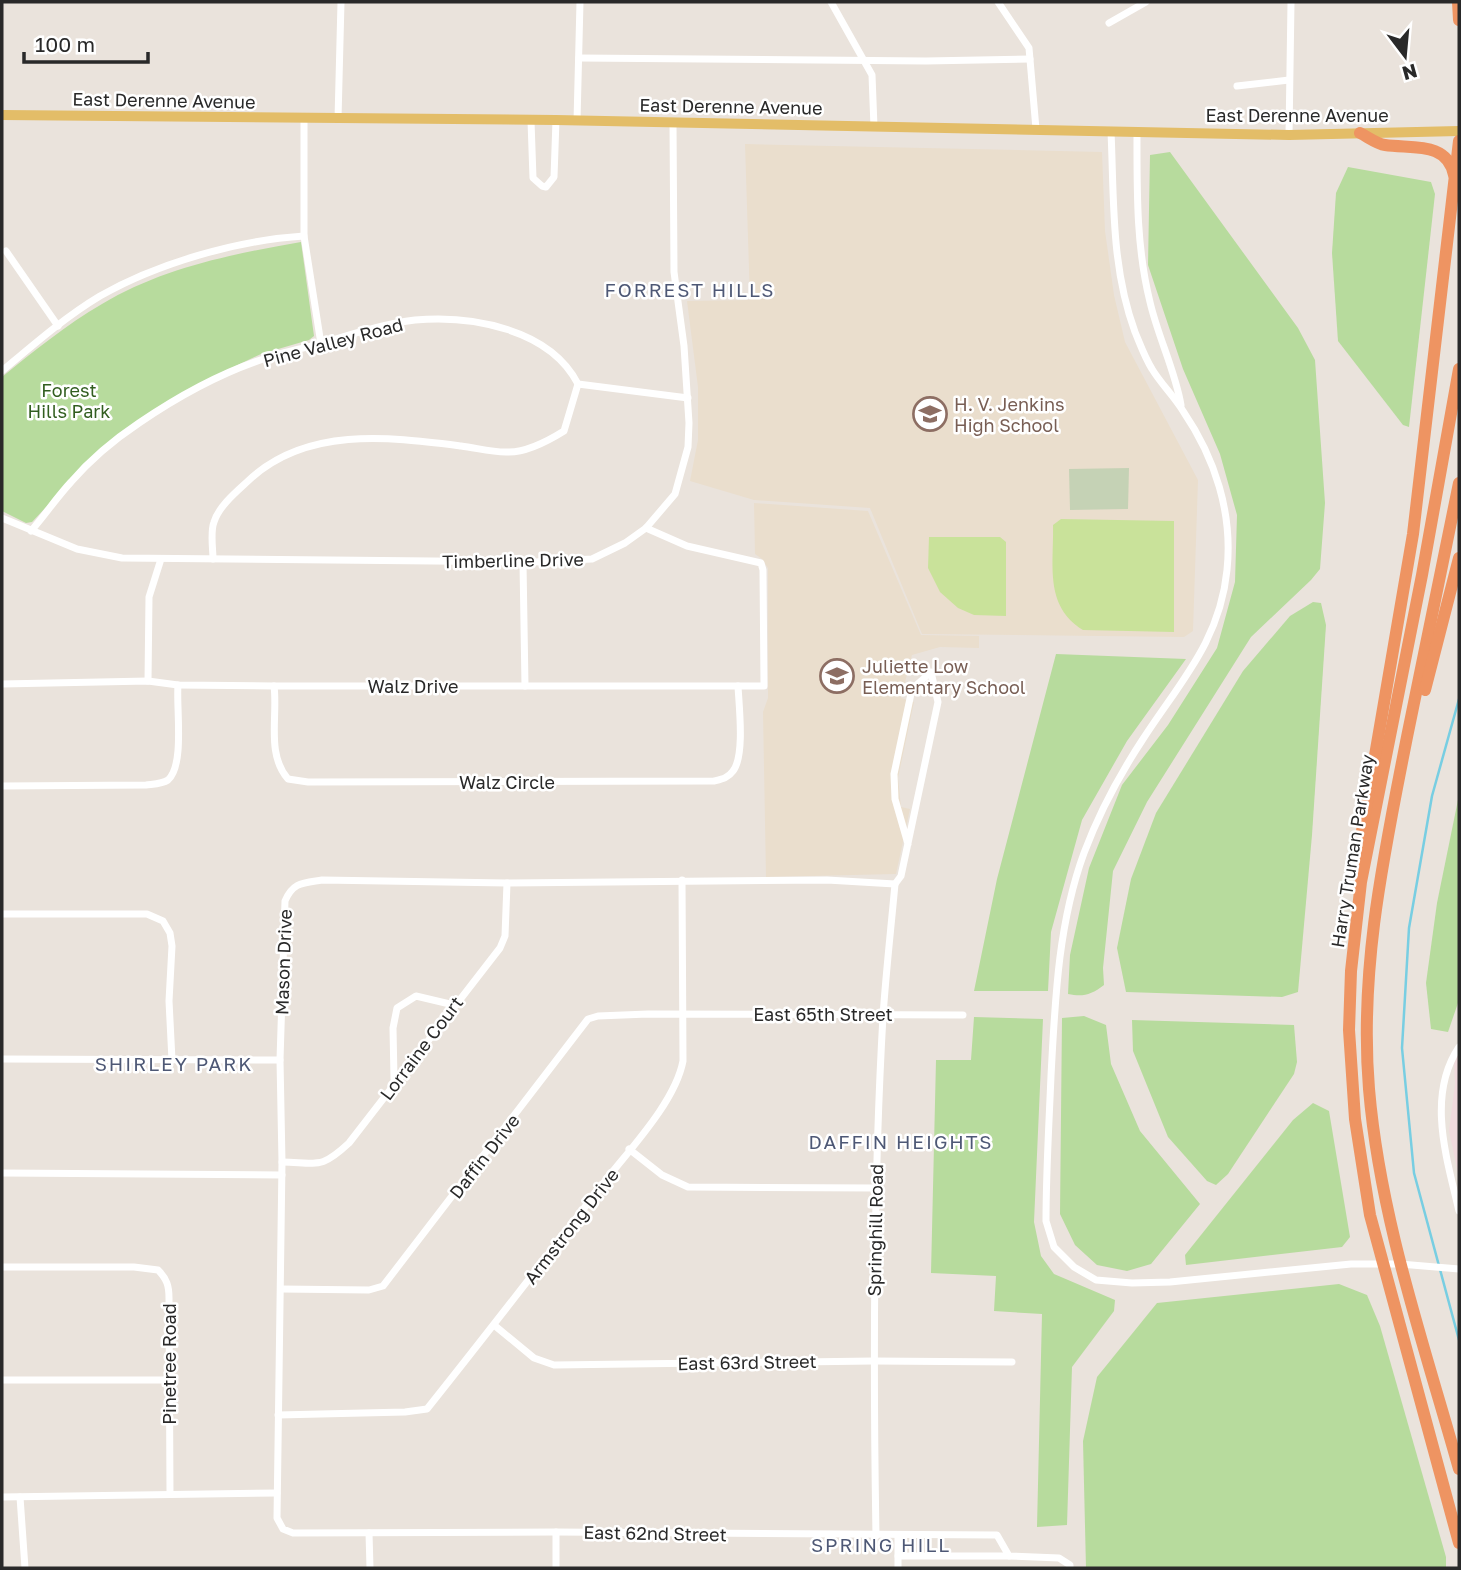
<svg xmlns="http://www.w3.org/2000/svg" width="1461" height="1570" viewBox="0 0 1461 1570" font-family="'Golos Text',sans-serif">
<rect width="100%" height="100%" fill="#eae3dc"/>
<g fill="#eadecd">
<path d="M745,144L1102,152L1105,231L1114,295L1125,342L1198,480L1193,631L1184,637L922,634L870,508L754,500L690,481L698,440V387L687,301L750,300Z"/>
<path d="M754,503L868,511L921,635L979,636V648L940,647L912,655L901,698L914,702L898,778L901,807L910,809L896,874L766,877L763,712L768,698V568L762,559L755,554Z"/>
</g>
<path fill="#f0dadc" d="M1459,1052V1178L1449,1131L1455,1084L1454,1064Z"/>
<g fill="#b7db9d">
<path d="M1170,152L1298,328L1315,360L1325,503L1320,569L1311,580L1251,637L1147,802L1113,871L1103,968L1104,985C1091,995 1083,997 1068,994L1070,955L1089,868L1122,785L1168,725L1217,648L1235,582L1237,515L1220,454L1183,369L1148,265L1150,155Z"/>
<path d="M1348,167L1431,182L1435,194L1409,427L1403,425L1338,341L1332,253L1336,193Z"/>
<path d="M301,242L314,336L309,340L261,354L204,381L158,408L83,468L32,522L26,523L2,511V377C34,351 66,325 102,304C162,268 232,254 301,242Z"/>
<path d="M1313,602L1321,603L1326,625L1312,835L1298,992L1282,997L1126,992L1117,948L1131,879L1156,813L1243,671L1290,616Z"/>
<path d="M1056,654L1186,659L1127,741L1082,820L1051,932L1048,991H974L997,879Z"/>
<path d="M1459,795V1000L1448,1032L1431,1029L1426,983L1437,903Z"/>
<path d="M1084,1016L1106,1025L1111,1064L1140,1131L1200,1204L1151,1264L1127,1271L1097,1265L1075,1245L1060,1214L1062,1018Z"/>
<path d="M974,1017L1043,1019L1034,1222L1041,1256L1054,1274L1115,1300L1114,1311L1072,1367L1067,1525L1037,1527L1042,1314L994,1311L996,1276L931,1273L936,1060H971Z"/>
<path d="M1132,1020L1294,1025L1297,1062L1294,1074L1228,1174L1216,1185L1207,1181L1168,1137L1133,1051Z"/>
<path d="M1313,1103L1329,1111L1350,1237L1342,1247L1186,1265L1185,1255L1293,1120Z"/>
<path d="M1339,1284L1367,1295L1380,1326L1446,1557V1568H1086L1083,1441L1097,1377L1157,1303Z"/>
</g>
<path fill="#c5d2b5" d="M1129,468L1128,509L1070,510L1069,469Z"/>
<g fill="#c9e29a">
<path d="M1061,519L1174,521V632L1083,630C1044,606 1054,565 1053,525Z"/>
<path d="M929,537H1000L1006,542V616L974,615L958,608L940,592L928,568Z"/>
</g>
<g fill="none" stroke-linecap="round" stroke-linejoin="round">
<path stroke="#78cee2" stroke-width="2.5" d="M1459,699L1432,796L1409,928L1402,1048L1414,1173L1459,1340"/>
<g stroke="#fff" stroke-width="7">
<path d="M831,2L872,75L874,127"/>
<path d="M998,2L1029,48L1036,129"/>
<path d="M1109,23L1146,2"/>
<path d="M579,58L926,61L1030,59"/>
<path d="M1237,86L1289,80"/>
<path d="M304,119V236L321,344"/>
<path d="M338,119L341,2"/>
<path d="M531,121L533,178L542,186L546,187L554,177L556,120"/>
<path d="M577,121L580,2"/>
<path d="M1111,131C1114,199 1111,267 1135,332C1140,344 1145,358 1152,369C1161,384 1174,396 1183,411C1215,458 1233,513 1227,570C1220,641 1180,682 1143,739C1120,774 1099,813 1084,853C1058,924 1055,1001 1051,1076C1049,1124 1046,1173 1046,1221L1054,1247L1074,1267L1096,1280L1132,1283L1170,1282L1351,1264H1400L1459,1269"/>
<path d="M1137,131C1137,189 1136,246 1150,302C1158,337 1175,370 1181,405"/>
<path d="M1289,135L1291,2"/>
<path d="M6,251L58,326"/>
<path d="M2,371C33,345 65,317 100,296C158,263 238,240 304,236"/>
<path d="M578,384L688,398"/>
<path d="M2,518L77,549L122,558L535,562L592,559L625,543L646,528L675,494L688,447L689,423L684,346L674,272L673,122"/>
<path d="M31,531C45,515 57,497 71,482C90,460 115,439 139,423C180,395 228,369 276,355C292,350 307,348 322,343C353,334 383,324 415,320C472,315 550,329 578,384L564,431C548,441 528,452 509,452C494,453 477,448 461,446C389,437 306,426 248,481C236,492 219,506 214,522C210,532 213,549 213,559"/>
<path d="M523,563L525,686"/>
<path d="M148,681L149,597L161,559"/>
<path d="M2,684L148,681L178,685L274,686H764L763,570L761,563L687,546L646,528"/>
<path d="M274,686C278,716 266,754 288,779L308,782L714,781C722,779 728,778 733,771C745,756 739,706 738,686"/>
<path d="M2,786L146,785C153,784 162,784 168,780C185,765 176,707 178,685"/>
<path d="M895,884L827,880L507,883L322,880C303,883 293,882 285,901L280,1060L282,1162L277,1518L283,1529L293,1533L556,1532L997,1535L1009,1556L1059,1558L1070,1565V1568"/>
<path d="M2,914H147L163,921L170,933L172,946L169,1001L172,1060"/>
<path d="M1459,1047C1426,1096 1447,1159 1459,1211"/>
<path d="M2,1059L280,1060"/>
<path d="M397,1082L394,1079L393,1028L397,1008L416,996L454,1005"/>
<path d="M629,1149L662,1175L688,1187L875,1188"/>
<path d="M282,1162C319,1163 321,1169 349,1143L500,948L505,936L507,883"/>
<path d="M2,1173L282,1175"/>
<path d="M2,1267H134L158,1270C167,1279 169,1286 169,1298L170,1493"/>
<path d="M281,1289L369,1290L383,1286L588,1019L598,1016L648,1014L963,1015"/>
<path d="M494,1325L534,1358L554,1365L873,1361L1012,1362"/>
<path d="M2,1380H169"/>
<path d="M278,1415L405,1412L427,1409C486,1335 544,1260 602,1185C628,1151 675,1103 683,1061L682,880"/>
<path d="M2,1497L277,1493"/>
<path d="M20,1497L25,1568"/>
<path d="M369,1533L370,1568"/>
<path d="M876,1536C873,1362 873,1189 883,1016C886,972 891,928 895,884L901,876L938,702L931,672L912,689L894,774L895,799L908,844"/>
<path d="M898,1556H1009"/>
<path d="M556,1568V1532"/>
<path d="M898,1568V1535"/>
</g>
<path stroke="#e3bd68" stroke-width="10" d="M2,115L556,120L1289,135L1459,131"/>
<g stroke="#ee9462" stroke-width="12">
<path d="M1458,2L1459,20"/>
<path d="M1360,133C1368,137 1377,144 1385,145C1412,149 1447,141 1454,175"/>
<path d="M1459,369L1422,575L1361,882L1351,971L1349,1030L1355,1119L1370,1215L1459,1543"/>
<path d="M1459,483C1441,567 1424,652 1407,737C1384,854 1359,969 1369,1089C1380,1219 1424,1344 1459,1469"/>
<path d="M1425,690L1459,558"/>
<path d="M1361,837L1413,534L1459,141"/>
</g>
</g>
<defs>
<g id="school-ring" transform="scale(1.75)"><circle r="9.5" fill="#fff" stroke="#8d6e63" stroke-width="1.5"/><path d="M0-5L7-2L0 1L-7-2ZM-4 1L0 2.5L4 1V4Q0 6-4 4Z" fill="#8d6e63"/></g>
</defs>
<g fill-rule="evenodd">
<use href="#school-ring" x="930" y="414"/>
<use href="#school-ring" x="837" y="676"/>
</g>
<g text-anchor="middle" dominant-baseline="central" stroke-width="5" stroke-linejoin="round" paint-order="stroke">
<g font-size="18" fill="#292929" stroke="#fff">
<text transform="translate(164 100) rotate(1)">East Derenne Avenue</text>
<text transform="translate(731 106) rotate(1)">East Derenne Avenue</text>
<text x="1297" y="115">East Derenne Avenue</text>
<text transform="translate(333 342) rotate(-15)">Pine Valley Road</text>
<text transform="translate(513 560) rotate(-1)">Timberline Drive</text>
<text x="413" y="686">Walz Drive</text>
<text x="507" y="782">Walz Circle</text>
<text transform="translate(1352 851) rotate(-81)">Harry Truman Parkway</text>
<text transform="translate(283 962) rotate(-88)">Mason Drive</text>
<text x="823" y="1014">East 65th Street</text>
<text transform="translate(421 1048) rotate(-53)">Lorraine Court</text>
<text transform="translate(484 1156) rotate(-52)">Daffin Drive</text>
<text transform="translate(571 1226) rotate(-52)">Armstrong Drive</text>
<text transform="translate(875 1230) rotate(-89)">Springhill Road</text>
<text transform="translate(747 1362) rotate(-1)">East 63rd Street</text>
<text transform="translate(169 1364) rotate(-90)">Pinetree Road</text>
<text transform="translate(655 1533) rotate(1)">East 62nd Street</text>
</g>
<g font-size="18" fill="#325e20" stroke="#fff">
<text x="69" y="390">Forest<tspan x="69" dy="21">Hills Park</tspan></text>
</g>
<g font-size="18" fill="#785e54" stroke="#fff" text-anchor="start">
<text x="954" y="404">H. V. Jenkins<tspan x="954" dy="21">High School</tspan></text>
<text x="862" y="666">Juliette Low<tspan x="862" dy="21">Elementary School</tspan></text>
</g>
<g font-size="19" letter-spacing="2" fill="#4e5875" stroke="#fff">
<text x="690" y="289">FORREST HILLS</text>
<text x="174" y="1063">SHIRLEY PARK</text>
<text x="901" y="1141">DAFFIN HEIGHTS</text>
<text x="881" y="1544">SPRING HILL</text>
</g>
</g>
<rect width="1461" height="1570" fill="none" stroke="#292929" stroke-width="7"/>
<g transform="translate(1405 56) rotate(164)" stroke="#ffffff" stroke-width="5" paint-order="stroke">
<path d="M0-5L12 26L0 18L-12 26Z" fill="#292929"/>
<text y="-10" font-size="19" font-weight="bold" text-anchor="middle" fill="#292929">N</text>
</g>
<path d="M24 52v10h124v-10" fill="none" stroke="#292929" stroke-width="3.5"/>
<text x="35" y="52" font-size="21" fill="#292929" stroke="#ffffff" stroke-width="5" paint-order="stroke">100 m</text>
</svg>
